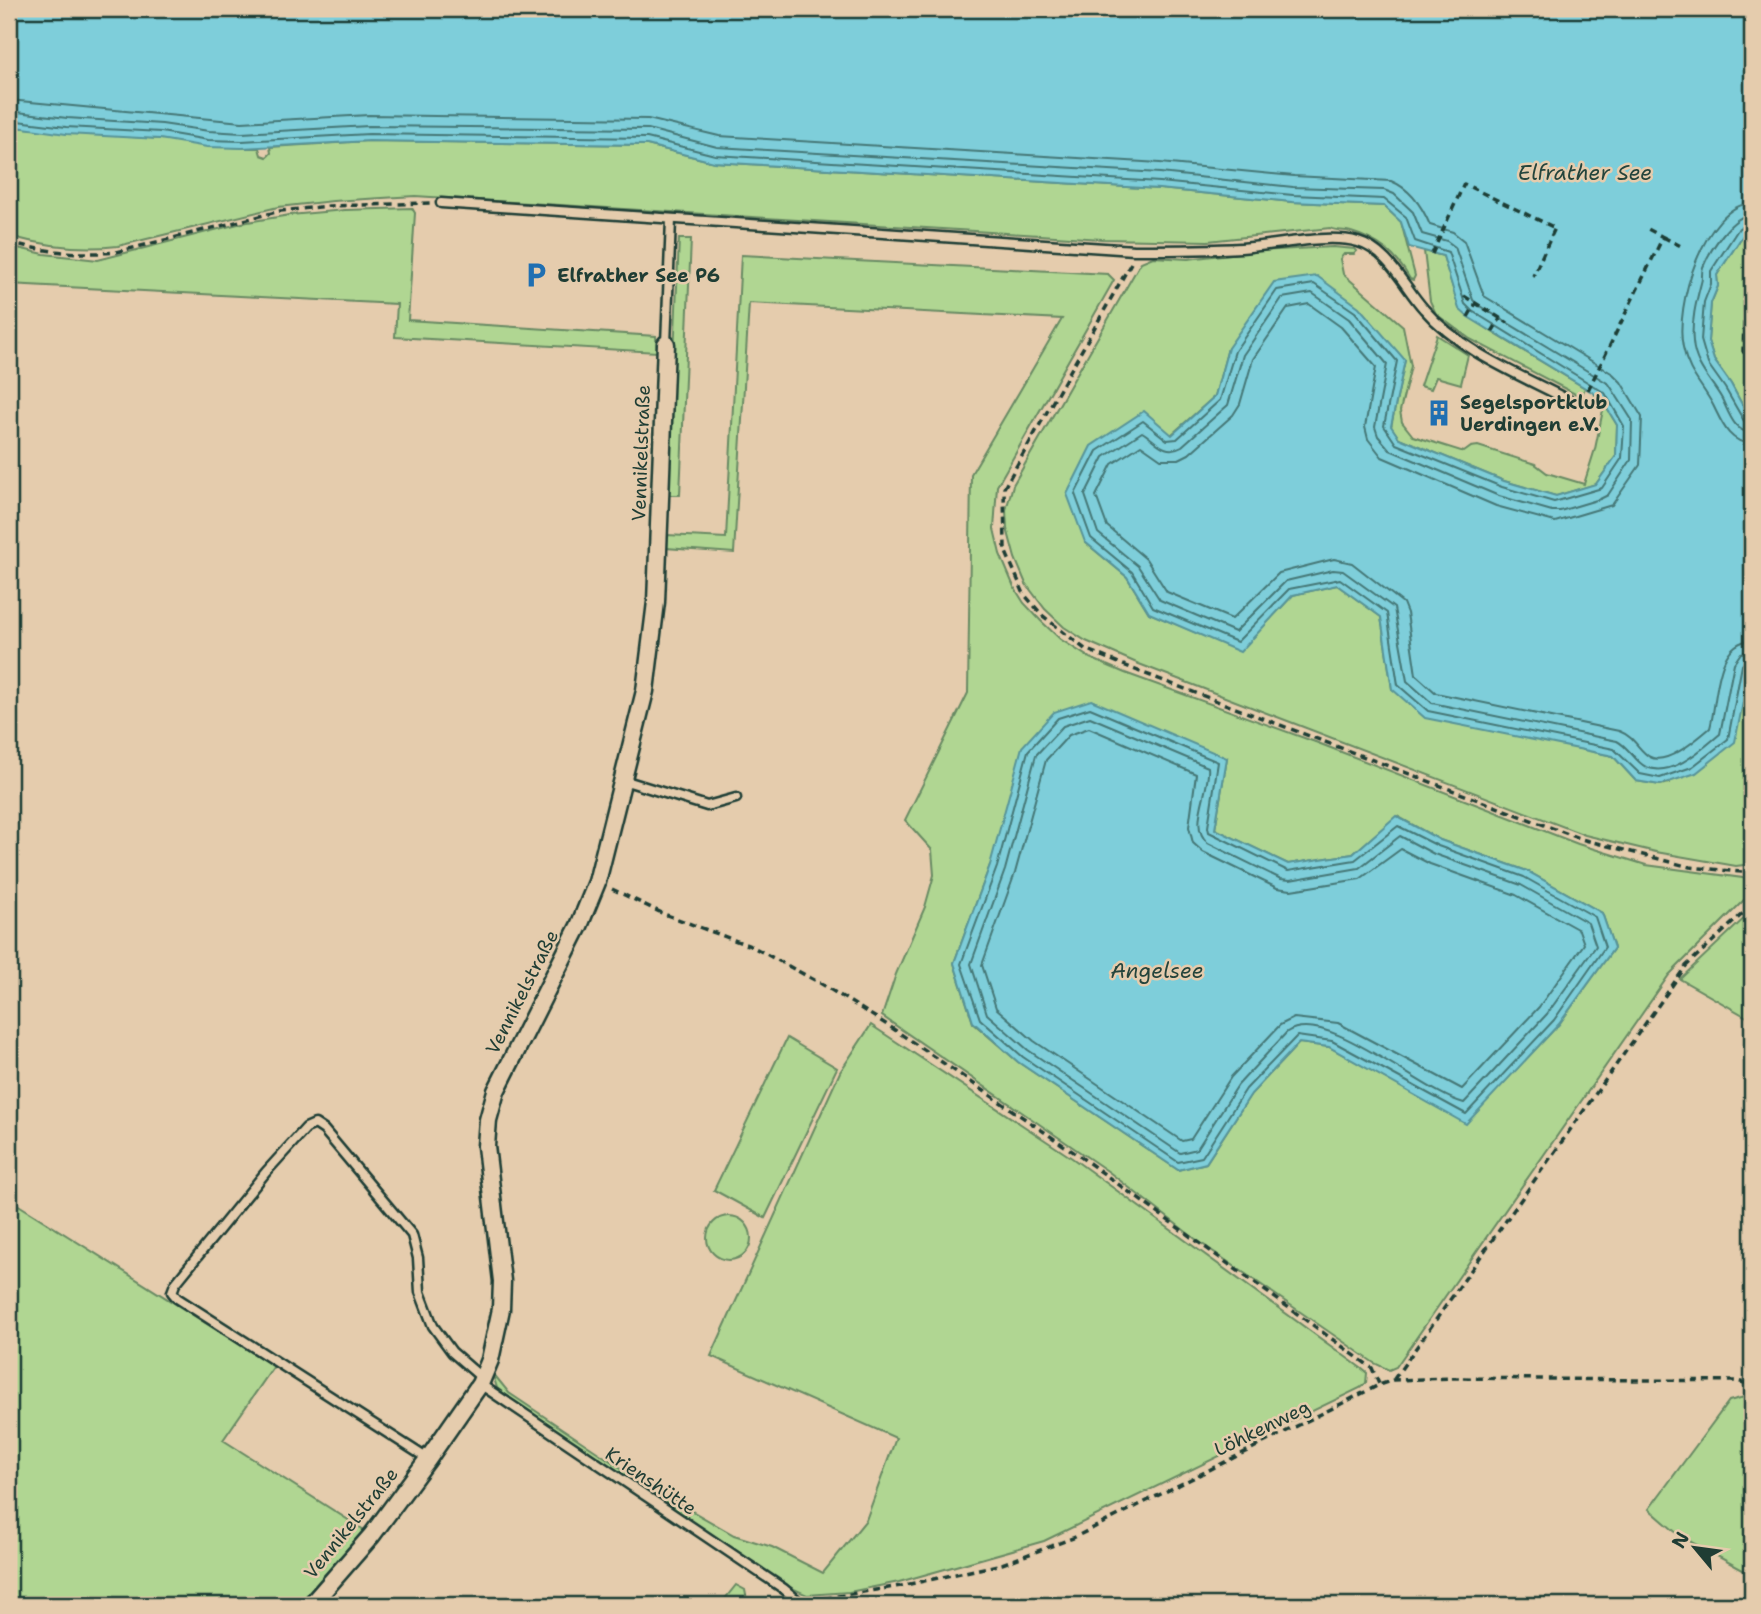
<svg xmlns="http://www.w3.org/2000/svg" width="1761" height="1614" viewBox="0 0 1761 1614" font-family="'Shantell Sans',sans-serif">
<rect width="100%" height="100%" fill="#e5ccad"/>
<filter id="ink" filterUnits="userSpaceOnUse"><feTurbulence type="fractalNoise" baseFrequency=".0143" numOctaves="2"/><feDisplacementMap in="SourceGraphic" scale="14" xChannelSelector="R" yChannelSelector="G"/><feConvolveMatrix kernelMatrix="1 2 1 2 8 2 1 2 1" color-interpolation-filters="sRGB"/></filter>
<g filter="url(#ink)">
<g fill="#b0d692" stroke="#688a63" stroke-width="2" fill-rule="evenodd">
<path d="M9,126C59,133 110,135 161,139C193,142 226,149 259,148L261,155L267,157L271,153L270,147L369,141L647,145L714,162L1159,189L1292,202L1384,206L1401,222L1415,276L1413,280L1410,279C1396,254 1378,240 1351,232C1343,229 1337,232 1330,228L1208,241L1102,239L415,196L333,201L278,207L118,246C82,250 45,246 9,236Z"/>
<path d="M412,208L415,213L408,320L656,336L657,352L395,337L397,304L9,284V246L44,254L98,260L242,223L290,215L345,210Z"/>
<path d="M1752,229V423L1731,384L1714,360L1708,341L1711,303L1718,286L1717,275L1745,232Z"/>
<path d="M679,239H691L680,495H668Z"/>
<path d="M1333,247L1355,249L1357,251L1354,254H1344L1340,259L1343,274L1403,326L1411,366L1400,411L1402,422L1413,436L1464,452L1471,447L1478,446L1535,464L1547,473L1584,484L1595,449L1603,410L1593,403L1595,394L1600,397L1617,425L1616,456L1596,484L1556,496L1504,481L1399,438L1391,427L1405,360L1228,348L1215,396L1171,435L1085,542L1127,577L1149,613L1240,651L1293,595L1337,585L1381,617L1392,689L1562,745L1613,756L1636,781L1660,785L1669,783L1752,657V864L1736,866L1656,852L1585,835L1139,664L1086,641L1064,627L1045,609L1026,584L1015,558L1007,528L1006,510L1013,485L1141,262L1153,257L1188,259L1256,251Z"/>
<path d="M1424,251L1443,256L1459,308L1492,332L1585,388L1581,397L1470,339L1436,314L1430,301Z"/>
<path d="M741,255L1108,274L1114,280L997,486L994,529L1000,554L1014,587L1024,603L1041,621L1060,639L1090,658L1125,673L1318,743L1578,844L1646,865L1750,879L1751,893L1669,975L1396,1367L1389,1370L1374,1363L1198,1241L1109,1172L882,1016L896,974L925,907L934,875L932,850L905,820L968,693L971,474L1062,319L749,303L734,553L666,548L667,535L726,538ZM1227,758L1215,829L1288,864L1353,854L1397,816L1440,840L1527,871L1602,913L1614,948L1559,1024L1466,1123L1329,1047L1299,1043L1251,1094L1206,1163L1178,1170L1018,1062L973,1023L954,963L990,865Z"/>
<path d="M1437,335L1468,355L1461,384L1436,377L1431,389L1420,386Z"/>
<path d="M1752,911V1020L1680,979Z"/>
<path d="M871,1025L1072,1158L1361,1368L1367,1373L1366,1383L1360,1388L1044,1541L899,1582L849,1592L807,1595L783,1584L511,1399L497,1388L492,1372L509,1393L648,1486L734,1535L772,1547L823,1573L866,1520L896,1438L711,1356L840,1072Z"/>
<path d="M787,1038L837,1068L765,1218L714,1190Z"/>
<path d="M9,1199L274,1366L223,1440L364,1530L298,1605H9Z"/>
<circle cx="729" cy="1238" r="22"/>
<path d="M1752,1395V1575L1680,1536L1649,1509L1729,1401Z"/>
<path d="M736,1585L745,1590L747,1600L744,1605H720Z"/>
</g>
<g fill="#7eceda" stroke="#589498" stroke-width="2">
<path d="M9,9H1752V229L1745,232L1717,275L1718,286L1711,303L1708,341L1714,360L1731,384L1752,423V657L1735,742L1696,773L1660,785L1636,781L1613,756L1425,718L1392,689L1381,617L1337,585L1293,595L1240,652L1149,613L1127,577L1085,542L1067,494L1091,446L1144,411L1172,435L1215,396L1228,348L1274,282L1317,276L1359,307L1405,360L1391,426L1399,438L1504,481L1556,496L1596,484L1616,456L1617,425L1600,397L1468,317L1459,309L1443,256L1409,247L1401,222L1384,206L1292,202L1159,189L714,162L647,145L369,141L242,148L207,147L160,139L66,134L9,126Z"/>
<path d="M1091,700L1227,758L1215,829L1288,864L1353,854L1396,816L1440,840L1527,871L1602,913L1614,948L1559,1024L1466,1124L1329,1047L1299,1043L1251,1094L1206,1163L1178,1170L1018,1062L973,1022L954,963L990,865L1022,747L1054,712Z"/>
</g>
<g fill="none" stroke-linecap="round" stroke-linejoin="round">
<g stroke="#457776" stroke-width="2">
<path d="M9,100L242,122L369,115L648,119L719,136L1160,163L1294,176L1391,181C1411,189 1422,206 1430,225L1453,232L1464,241L1484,296L1613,374L1621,382L1642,417L1640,465L1612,505L1555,522L1496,506L1382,457L1368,439L1365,427L1376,367L1341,327L1309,304L1288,308L1253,359L1240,404L1233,415L1189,454L1179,459H1161L1141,445L1112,464L1096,496L1107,526L1146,559L1167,592L1232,619L1279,573L1334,559L1352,563L1403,603L1407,613L1416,675L1436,693L1619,731C1635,737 1639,751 1650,757C1667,766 1698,738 1710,728C1718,700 1714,642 1752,640"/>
<path d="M9,111L67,118L162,124L209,131L242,133L369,126L648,129L717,147L1160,173L1293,187L1384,190L1394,194L1413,212L1422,234L1447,241L1455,247L1473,300L1478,305L1609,384L1632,420L1631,460L1608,495L1600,499L1560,511H1552L1499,496L1390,450L1378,436L1375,427L1387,364L1349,319L1312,293L1282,298L1243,355L1228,405L1182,446C1164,456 1156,440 1142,432L1104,457L1085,495L1098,533L1138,566L1160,600L1235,632L1286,581L1333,570L1343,571L1394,608L1407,681L1432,703L1617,741C1629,747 1635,762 1646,767C1672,778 1702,749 1720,734L1734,663L1741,653L1752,651"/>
<path d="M9,120L66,127L161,132L208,140L242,141L369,134L647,138L715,155L1160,182L1293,195L1384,199L1406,217L1415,241L1448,252L1465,304L1472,311L1605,393L1624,426L1622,458L1602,488L1554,502L1502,487L1396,444L1384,426L1397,361L1355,312L1314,284L1277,290L1235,351L1220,400L1177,439L1167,440L1143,421L1097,451L1075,494L1091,538L1132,572L1153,607L1237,642L1289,589L1340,579L1387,613L1398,685L1428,711L1614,749L1640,774L1660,778L1692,767L1728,739L1742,665L1746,661L1752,660"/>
<path d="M1752,203C1704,205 1674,308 1683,347C1688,373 1701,383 1713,405C1722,423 1729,443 1752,444"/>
<path d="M1752,214C1732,215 1710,250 1703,267C1701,273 1703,278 1701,283C1696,302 1691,322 1693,342C1695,366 1711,380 1722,399C1729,413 1734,432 1752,433"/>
<path d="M1752,223L1739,228L1711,271V284L1704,302L1701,340L1708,364L1725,388L1744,421L1752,424"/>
<path d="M1090,708L1218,762L1208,827L1209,832L1288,871L1355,860L1398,826L1438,846L1524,877L1595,917L1605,947L1554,1020L1466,1114L1332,1041L1297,1036L1246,1089L1202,1157L1178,1162L1023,1057L980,1019L961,964L997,867L1028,751L1058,718Z"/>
<path d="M1090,717L1208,767C1211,790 1187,826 1208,843L1281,879L1290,880L1359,868L1400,836L1434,854L1521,885L1588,923L1596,946L1547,1014L1464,1103C1423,1093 1326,1005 1287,1032L1238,1085L1197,1149L1180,1153L1028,1050L987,1014L971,964L1005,870L1036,755L1063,726Z"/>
<path d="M1089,728L1196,774L1189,827L1193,843L1203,852L1277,888L1291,890L1360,879L1401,849L1430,864L1516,895L1579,930L1584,944L1539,1007L1462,1089L1338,1023L1294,1018L1280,1025L1231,1077L1191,1139L1182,1141L1034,1041L996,1008L982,965L1015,873L1046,760L1069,735Z"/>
</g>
<g stroke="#1f3d34" stroke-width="13">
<g id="lane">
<path d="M441,203L1134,250C1169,250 1205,250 1241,248C1273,246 1327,233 1358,242C1389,251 1404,287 1424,309C1462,353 1521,375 1572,402"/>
<path d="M666,344L671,220"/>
<path d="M623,780L707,806L736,798"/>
<path d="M480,1384L784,1589L803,1605"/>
<path d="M428,1459L177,1298L172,1292L175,1284L266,1172L306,1128L315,1124L324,1130L412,1235L418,1258L420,1292L433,1326L452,1352L483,1379"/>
</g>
</g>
<g stroke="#1f3d34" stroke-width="21">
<path id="street" d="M311,1605L372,1535L428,1459L480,1384L490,1360L501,1309L502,1281L486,1146L488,1120L496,1091L579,926L597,882L645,691L656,602L666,344"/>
</g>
<g stroke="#1f3d34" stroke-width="3.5" stroke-dasharray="7 5" stroke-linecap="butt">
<path d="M1663,237L1681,246"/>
<path d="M9,242C44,252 80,255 117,252L280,211L329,206L430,203"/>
<path d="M1432,254L1464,184L1555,228L1533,276"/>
<path d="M1131,263L1004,488L1005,550L1024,594L1043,616L1085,649L1138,671L1581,839L1690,867L1752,873"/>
<path d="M1464,296L1508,323"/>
<path d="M1752,300L1744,323L1743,351L1752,365"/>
<path d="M1468,317L1476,303"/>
<path d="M1492,332L1500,319"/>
<path d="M1588,390L1663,237L1644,227"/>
<path d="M612,889L664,914L753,947L820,983L889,1026L1078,1155L1372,1368L1379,1384"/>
<path d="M1394,1379L1686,966L1752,905"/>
<path d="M813,1600L901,1586L1002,1564L1073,1538L1379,1385L1393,1380L1453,1378L1737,1381L1752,1385"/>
</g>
<use href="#lane" stroke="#e5ccad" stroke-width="8"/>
<use href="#street" stroke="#e5ccad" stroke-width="16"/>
</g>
</g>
<defs>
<g id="parking-bare" transform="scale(2.1)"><path d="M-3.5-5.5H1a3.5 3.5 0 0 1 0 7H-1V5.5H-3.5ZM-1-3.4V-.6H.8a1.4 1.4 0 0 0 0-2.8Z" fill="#1f6fb2" stroke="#e5ccad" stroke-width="2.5" paint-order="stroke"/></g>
<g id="building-bare" transform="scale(2.1)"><path d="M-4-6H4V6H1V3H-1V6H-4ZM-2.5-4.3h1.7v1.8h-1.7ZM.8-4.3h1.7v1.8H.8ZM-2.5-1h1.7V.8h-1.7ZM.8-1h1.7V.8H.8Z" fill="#1f6fb2" stroke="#e5ccad" stroke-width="2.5" paint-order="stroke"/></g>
</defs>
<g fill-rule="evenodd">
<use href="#parking-bare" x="536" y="275"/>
<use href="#building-bare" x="1439" y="413"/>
</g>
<g text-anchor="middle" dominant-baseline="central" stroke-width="5" stroke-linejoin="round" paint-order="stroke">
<g font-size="19" font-weight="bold" fill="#1f3d34" stroke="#e5ccad" text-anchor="start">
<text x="557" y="275">Elfrather See P6</text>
<text x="1460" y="402">Segelsportklub<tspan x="1460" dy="22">Uerdingen e.V.</tspan></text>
</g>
<g font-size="19" fill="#1f3d34" stroke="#e5ccad">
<text transform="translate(641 453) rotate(-88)">Vennikelstraße</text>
<text transform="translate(522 992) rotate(-63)">Vennikelstraße</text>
<text transform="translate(1262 1428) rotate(-26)">Löhkenweg</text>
<text transform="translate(651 1481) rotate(34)">Krienshütte</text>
<text transform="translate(351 1523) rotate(-51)">Vennikelstraße</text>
</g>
<g font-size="21" font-style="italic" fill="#24443c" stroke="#e5ccad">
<text x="1585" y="173">Elfrather See</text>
<text x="1157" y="971">Angelsee</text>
</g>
</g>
<rect width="1761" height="1614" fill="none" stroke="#e5ccad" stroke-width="35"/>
<rect x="18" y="18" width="1726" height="1579" fill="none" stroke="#1f3d34" stroke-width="2.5" filter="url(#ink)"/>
<g transform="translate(1695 1548) rotate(299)" stroke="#e5ccad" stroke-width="5" paint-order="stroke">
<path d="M0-5L12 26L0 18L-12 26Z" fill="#1f3d34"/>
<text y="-10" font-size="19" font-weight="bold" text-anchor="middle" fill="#1f3d34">N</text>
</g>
</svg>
